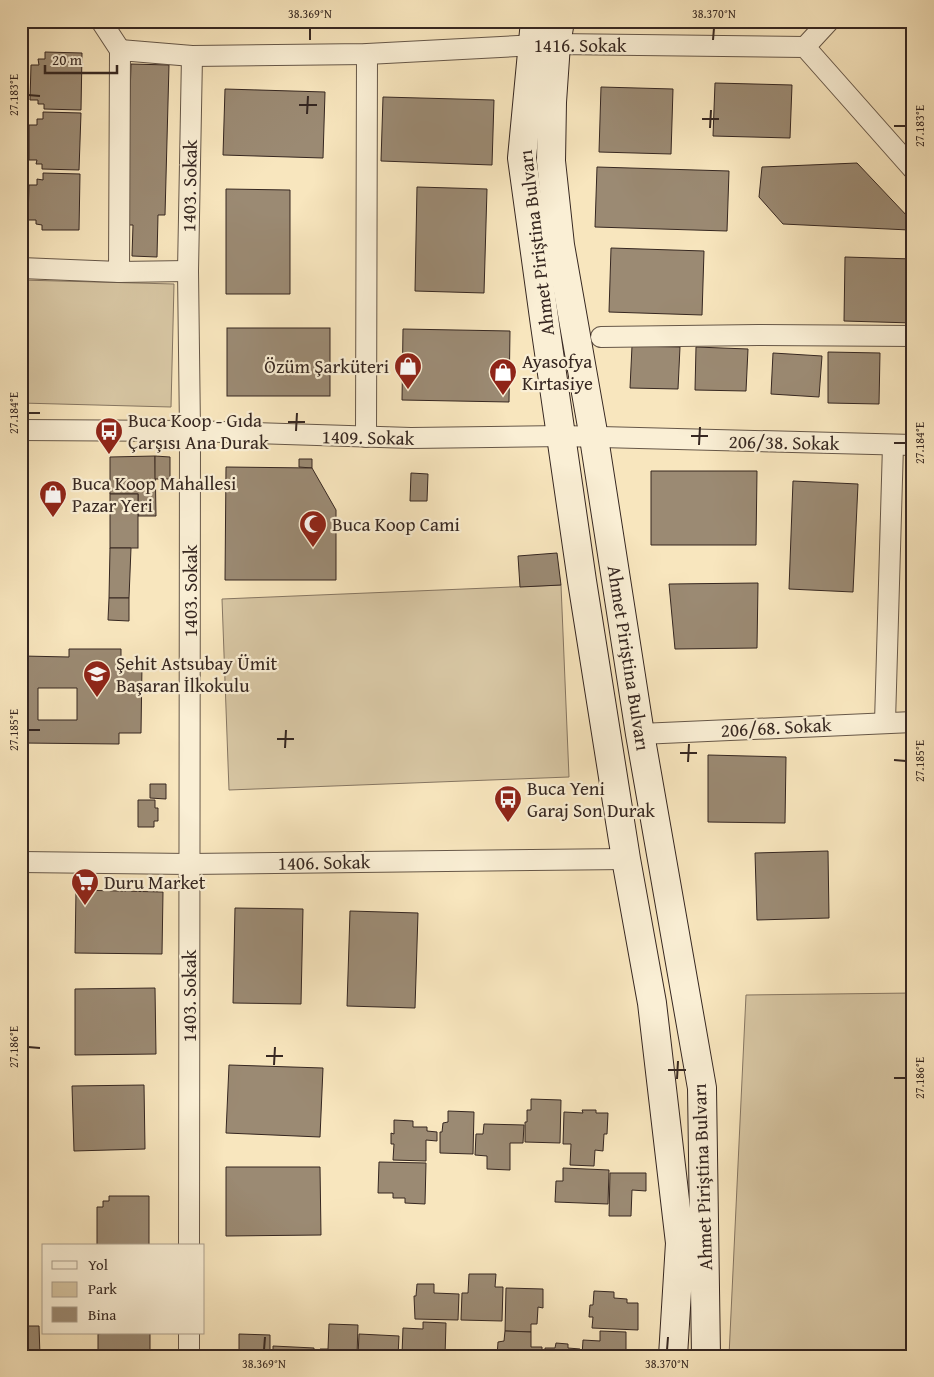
<svg xmlns="http://www.w3.org/2000/svg" width="934" height="1377" viewBox="0 0 934 1377" font-family="'Gentium Book Plus',serif">
<rect width="100%" height="100%" fill="#f8e6be"/>
<filter id="stains"><feTurbulence type="fractalNoise" baseFrequency=".004" numOctaves="4"/><feColorMatrix values="0 0 0 0 .2 0 0 0 0 .09 0 0 0 0 .02 0 0 0 .5 -.17"/></filter>
<radialGradient id="worn" r=".72"><stop offset=".6" stop-color="#630" stop-opacity="0"/><stop offset="1" stop-color="#630" stop-opacity=".3"/></radialGradient>
<g fill="#d7c6a3" stroke="#867662">
<path d="M21,280L174,284L171,407L21,403Z"/>
<path d="M561,585L569,777L229,790L222,599Z"/>
<path d="M913,993V1356H729L746,995Z"/>
</g>
<g fill="#9b8a73" stroke="#362721" fill-rule="evenodd">
<path d="M609,21H712V27L608,26Z"/>
<rect x="725" y="21" width="47" height="5"/>
<path d="M45,52L82,53L81,110L44,109V104H38V100H30L31,65H39L38,59H45Z"/>
<path d="M131,64L169,65L165,215H158L157,257L132,256L133,225H126Z"/>
<path d="M715,83L792,85L790,138L713,136Z"/>
<path d="M601,87L673,89L671,154L599,152Z"/>
<path d="M225,89L325,92L323,158L223,155Z"/>
<path d="M383,97L494,100L492,165L381,161Z"/>
<path d="M43,112L81,113L79,170L42,169V164H36L37,160H29V125H37V119H43Z"/>
<path d="M857,163L909,218V230L783,224L759,197L762,167Z"/>
<path d="M597,167L729,171L727,231L595,227Z"/>
<path d="M43,173L80,174L79,230H42V225L36,224V220H28L29,185H37V179L43,180Z"/>
<path d="M417,187L487,189L484,293L415,291Z"/>
<path d="M226,189L290,190V294H226Z"/>
<path d="M611,248L704,251L702,315L609,312Z"/>
<path d="M845,257L913,259V323L844,321Z"/>
<rect x="227" y="328" width="103" height="68"/>
<path d="M403,329L510,331L509,402L402,400Z"/>
<path d="M632,346L680,347L678,389L630,388Z"/>
<path d="M696,347L748,349L746,391L695,390Z"/>
<path d="M828,352L880,353L879,404L828,403Z"/>
<path d="M773,353L822,356L819,397L771,394Z"/>
<path d="M912,353H913V409H911Z"/>
<path d="M155,456L156,516H138V494H110V457Z"/>
<path d="M155,456L170,457V479H155Z"/>
<path d="M299,459H312V468L299,467Z"/>
<path d="M226,467L312,468L336,510V580H225Z"/>
<path d="M651,471H757L756,545H651Z"/>
<path d="M411,473L428,474L427,501H410Z"/>
<path d="M793,481L858,484L853,592L789,589Z"/>
<rect x="110" y="494" width="28" height="54"/>
<path d="M110,548H131L129,598H109Z"/>
<path d="M557,553L561,585L520,587L518,556Z"/>
<path d="M758,583L757,648L675,649L669,584Z"/>
<path d="M109,598H129V621L108,620Z"/>
<path d="M21,649H23V656L69,657V649H121V665H142L141,733H119V744L23,743V752H21ZM38,688H77V720H38Z"/>
<path d="M708,755L786,757L785,823L708,822Z"/>
<path d="M150,784H166V799L150,798Z"/>
<path d="M138,800H155V808H158V821H154V827H138Z"/>
<path d="M828,851L829,918L757,920L755,853Z"/>
<path d="M76,890L163,892L162,954L75,953Z"/>
<path d="M235,908L303,909L301,1004L233,1003Z"/>
<path d="M350,911L418,913L415,1008L347,1006Z"/>
<path d="M155,988L156,1054L75,1055V989Z"/>
<path d="M229,1065L323,1068L320,1137L226,1133Z"/>
<path d="M144,1085L145,1149L74,1151L72,1086Z"/>
<path d="M531,1099L561,1100L560,1143L525,1142V1122H527V1110H531Z"/>
<path d="M582,1110H596V1113H608L607,1134H604L603,1151L595,1150L594,1166L570,1165L571,1144H563L564,1112L583,1113Z"/>
<path d="M448,1111L474,1112L473,1154L440,1153V1132H442L443,1123L448,1122Z"/>
<path d="M394,1120L413,1121V1127H427V1131L437,1132V1141L426,1140V1161L393,1160L394,1144H391V1133L394,1134Z"/>
<path d="M484,1124L524,1125L523,1143H510V1170L487,1169V1156L475,1155L476,1134H483Z"/>
<path d="M379,1162L426,1163L425,1204L405,1203V1198H393V1193H378Z"/>
<path d="M226,1167H320L321,1235L226,1236Z"/>
<path d="M563,1168L609,1170L608,1204L555,1202L556,1181H563Z"/>
<path d="M610,1173H646V1191L632,1190L631,1216H609Z"/>
<path d="M109,1196H149V1246L97,1245V1207H103V1201H109Z"/>
<path d="M469,1274H496L495,1287H503L502,1321L461,1320L462,1293H468Z"/>
<path d="M417,1284H434V1293L459,1294L458,1320L415,1319L414,1296H416Z"/>
<path d="M506,1288L543,1289V1308L538,1307L537,1324H531V1332L505,1331Z"/>
<path d="M594,1291L614,1292V1298L627,1299V1303H638V1330L592,1328L593,1317H589L590,1305H593Z"/>
<path d="M423,1322L446,1323L445,1356L402,1354L403,1328L423,1329Z"/>
<path d="M329,1324L358,1325L357,1356H320V1349H328Z"/>
<path d="M21,1326H39L40,1356H21Z"/>
<path d="M505,1331L531,1332V1347H542V1356H497L498,1342L504,1341Z"/>
<path d="M600,1331L626,1332V1356H582L583,1340L600,1341Z"/>
<path d="M104,1333H150V1356H98V1334Z"/>
<path d="M239,1334L270,1335V1356H239Z"/>
<path d="M359,1334L399,1336L398,1356H358Z"/>
<path d="M556,1343L568,1344V1348L580,1349V1356H545V1348H555Z"/>
<path d="M273,1346L314,1348V1356H273Z"/>
</g>
<g fill="none" stroke-linecap="round" stroke-linejoin="round">
<g stroke="#665748" stroke-width="22">
<g id="street">
<path d="M101,21L120,50"/>
<path d="M805,47L829,21"/>
<path d="M21,268L119,272L120,50L192,56L367,54L556,44L805,47L913,169"/>
<path d="M119,272L188,271"/>
<path d="M601,337L758,335L913,336"/>
<path d="M21,430L190,431L411,438L562,436L913,445"/>
<path d="M366,437L367,54"/>
<path d="M885,722L893,445"/>
<path d="M640,734L913,722"/>
<path d="M21,862L189,864L626,859"/>
<path d="M189,1246L190,431L188,271L192,56"/>
<path d="M189,1356V1333"/>
</g>
</g>
<g stroke="#362721" stroke-width="30">
<g id="secondary">
<path d="M535,21L522,158L545,325L582,581L626,859L652,1003L680,1243L673,1356"/>
<path d="M560,21L556,44L552,102L551,161L560,245L594,438L640,734L702,1088L706,1356"/>
</g>
</g>
<use href="#street" stroke="#faefd5" stroke-width="20"/>
<use href="#secondary" stroke="#faefd5" stroke-width="28"/>
</g>
<path fill="none" stroke="#362721" stroke-width="2" d="M310,40V28M713,40L714,28M28,95L40,96M299,105H317M307,114L308,96M702,119H719M894,126H906M710,128L711,110M28,413H40M288,422H305M296,431L297,413M691,436H708M894,443H906M699,445L700,427M28,730H40M277,739H294M285,748L286,730M680,753H697M894,760L906,761M688,762L689,744M28,1047L40,1048M266,1056H283M274,1065L275,1047M668,1070H686M894,1078H906M677,1079L678,1061M264,1350L265,1337M667,1350L668,1337"/>
<defs>
<g id="shop-pin" transform="scale(1.4375)"><path d="M0 17L-7.5 6A9.5 9.5 0 1 1 7.5 6Z" fill="#8f2418" stroke="#faefd5"/><path d="M-5-2.5h2.3a2.7 3.5 0 0 1 5.4 0H5L5.5 6h-11ZM-1.5-2.5h3a1.5 2.3 0 0 0-3 0Z" fill="#fff"/></g>
<g id="bus-pin" transform="scale(1.4375)"><path d="M0 17L-7.5 6A9.5 9.5 0 1 1 7.5 6Z" fill="#8f2418" stroke="#faefd5"/><path d="M-5-6H5V4H4V6H2V4H-2V6H-4V4H-5ZM-3.5-4V0h7V-4ZM-3.5 1.2v1.5H-2V1.2ZM2 1.2v1.5H3.5V1.2Z" fill="#fff"/></g>
<g id="mosque-pin" transform="scale(1.4375)"><path d="M0 17L-7.5 6A9.5 9.5 0 1 1 7.5 6Z" fill="#8f2418" stroke="#faefd5"/><path d="M3.5-4.9A6 6 0 1 0 3.5 4.9A5 5 0 1 1 3.5-4.9Z" fill="#fff"/></g>
<g id="school-pin" transform="scale(1.4375)"><path d="M0 17L-7.5 6A9.5 9.5 0 1 1 7.5 6Z" fill="#8f2418" stroke="#faefd5"/><path d="M0-5L7-2L0 1L-7-2ZM-4 1L0 2.5L4 1V4Q0 6-4 4Z" fill="#fff"/></g>
<g id="supermarket-pin" transform="scale(1.4375)"><path d="M0 17L-7.5 6A9.5 9.5 0 1 1 7.5 6Z" fill="#8f2418" stroke="#faefd5"/><path d="M-6-5.5h2.5l.6 2H6L4.5 2H-2.5L-4.4-4H-6ZM-1.5 3.2a1.3 1.3 0 1 0 .1 0ZM3 3.2a1.3 1.3 0 1 0 .1 0Z" fill="#fff"/></g>
</defs>
<g fill-rule="evenodd">
<use href="#shop-pin" x="408" y="366"/>
<use href="#shop-pin" x="503" y="372"/>
<use href="#bus-pin" x="109" y="431"/>
<use href="#shop-pin" x="53" y="494"/>
<use href="#mosque-pin" x="313" y="524"/>
<use href="#school-pin" x="97" y="674"/>
<use href="#bus-pin" x="508" y="799"/>
<use href="#supermarket-pin" x="85" y="882"/>
</g>
<g text-anchor="middle" dominant-baseline="central" stroke-width="4.5" stroke-linejoin="round" paint-order="stroke">
<g font-size="19" fill="#362721" stroke="#faefd5">
<text x="580" y="45">1416. Sokak</text>
<text transform="translate(189 186) rotate(-89)">1403. Sokak</text>
<text transform="translate(536 243) rotate(-97)">Ahmet Piriştina Bulvarı</text>
<text transform="translate(368 437) rotate(1)">1409. Sokak</text>
<text transform="translate(784 442) rotate(1)">206/38. Sokak</text>
<text transform="translate(190 591) rotate(-90)">1403. Sokak</text>
<text transform="translate(629 658) rotate(81)">Ahmet Piriştina Bulvarı</text>
<text transform="translate(776 727) rotate(-3)">206/68. Sokak</text>
<text transform="translate(324 862) rotate(-1)">1406. Sokak</text>
<text transform="translate(189 996) rotate(-90)">1403. Sokak</text>
<text transform="translate(702 1177) rotate(-92)">Ahmet Piriştina Bulvarı</text>
</g>
<g font-size="19" fill="#362721" stroke="#faefd5" text-anchor="start">
<text x="522" y="361">Ayasofya<tspan x="522" dy="22">Kırtasiye</tspan></text>
<text x="389" y="366" text-anchor="end">Özüm Şarküteri</text>
<text x="128" y="420">Buca Koop - Gıda<tspan x="128" dy="22">Çarşısı Ana Durak</tspan></text>
<text x="72" y="483">Buca Koop Mahallesi<tspan x="72" dy="22">Pazar Yeri</tspan></text>
<text x="332" y="524">Buca Koop Cami</text>
<text x="116" y="663">Şehit Astsubay Ümit<tspan x="116" dy="22">Başaran İlkokulu</tspan></text>
<text x="527" y="788">Buca Yeni<tspan x="527" dy="22">Garaj Son Durak</tspan></text>
<text x="104" y="882">Duru Market</text>
</g>
</g>
<rect width="934" height="1377" fill="none" stroke="#f8e6be" stroke-width="55"/>
<rect x="42" y="1244" width="162" height="90" fill="#faefd5" stroke="#ac9f8d"/>
<rect x="52" y="1261" width="25" height="8" fill="#faefd5" stroke="#ac9f8d"/>
<text x="88" y="1270" font-size="15" fill="#362721">Yol</text>
<rect x="52" y="1282" width="25" height="15" fill="#d7c6a3" stroke="#ac9f8d"/>
<text x="88" y="1294" font-size="15" fill="#362721">Park</text>
<rect x="52" y="1307" width="25" height="15" fill="#9b8a73" stroke="#ac9f8d"/>
<text x="88" y="1320" font-size="15" fill="#362721">Bina</text>
<path d="M45 65v8h72v-8" fill="none" stroke="#362721" stroke-width="2.5"/>
<text x="52" y="65" font-size="15" fill="#362721" stroke="#faefd5" stroke-width="4" paint-order="stroke">20 m</text>
<rect x="28" y="28" width="878" height="1322" fill="none" stroke="#362721" stroke-width="2"/>
<g font-size="12" text-anchor="middle" fill="#362721">
<text x="310" y="18">38.369°N</text>
<text x="714" y="18">38.370°N</text>
<text transform="translate(14 95) rotate(-90)" y="4">27.183°E</text>
<text transform="translate(920 126) rotate(-90)" y="4">27.183°E</text>
<text transform="translate(14 413) rotate(-90)" y="4">27.184°E</text>
<text transform="translate(920 443) rotate(-90)" y="4">27.184°E</text>
<text transform="translate(14 730) rotate(-90)" y="4">27.185°E</text>
<text transform="translate(920 761) rotate(-90)" y="4">27.185°E</text>
<text transform="translate(14 1047) rotate(-90)" y="4">27.186°E</text>
<text transform="translate(920 1078) rotate(-90)" y="4">27.186°E</text>
<text x="264" y="1368">38.369°N</text>
<text x="667" y="1368">38.370°N</text>
</g>
<rect width="100%" height="100%" filter="url(#stains)"/>
<rect width="100%" height="100%" fill="url(#worn)"/>
</svg>
